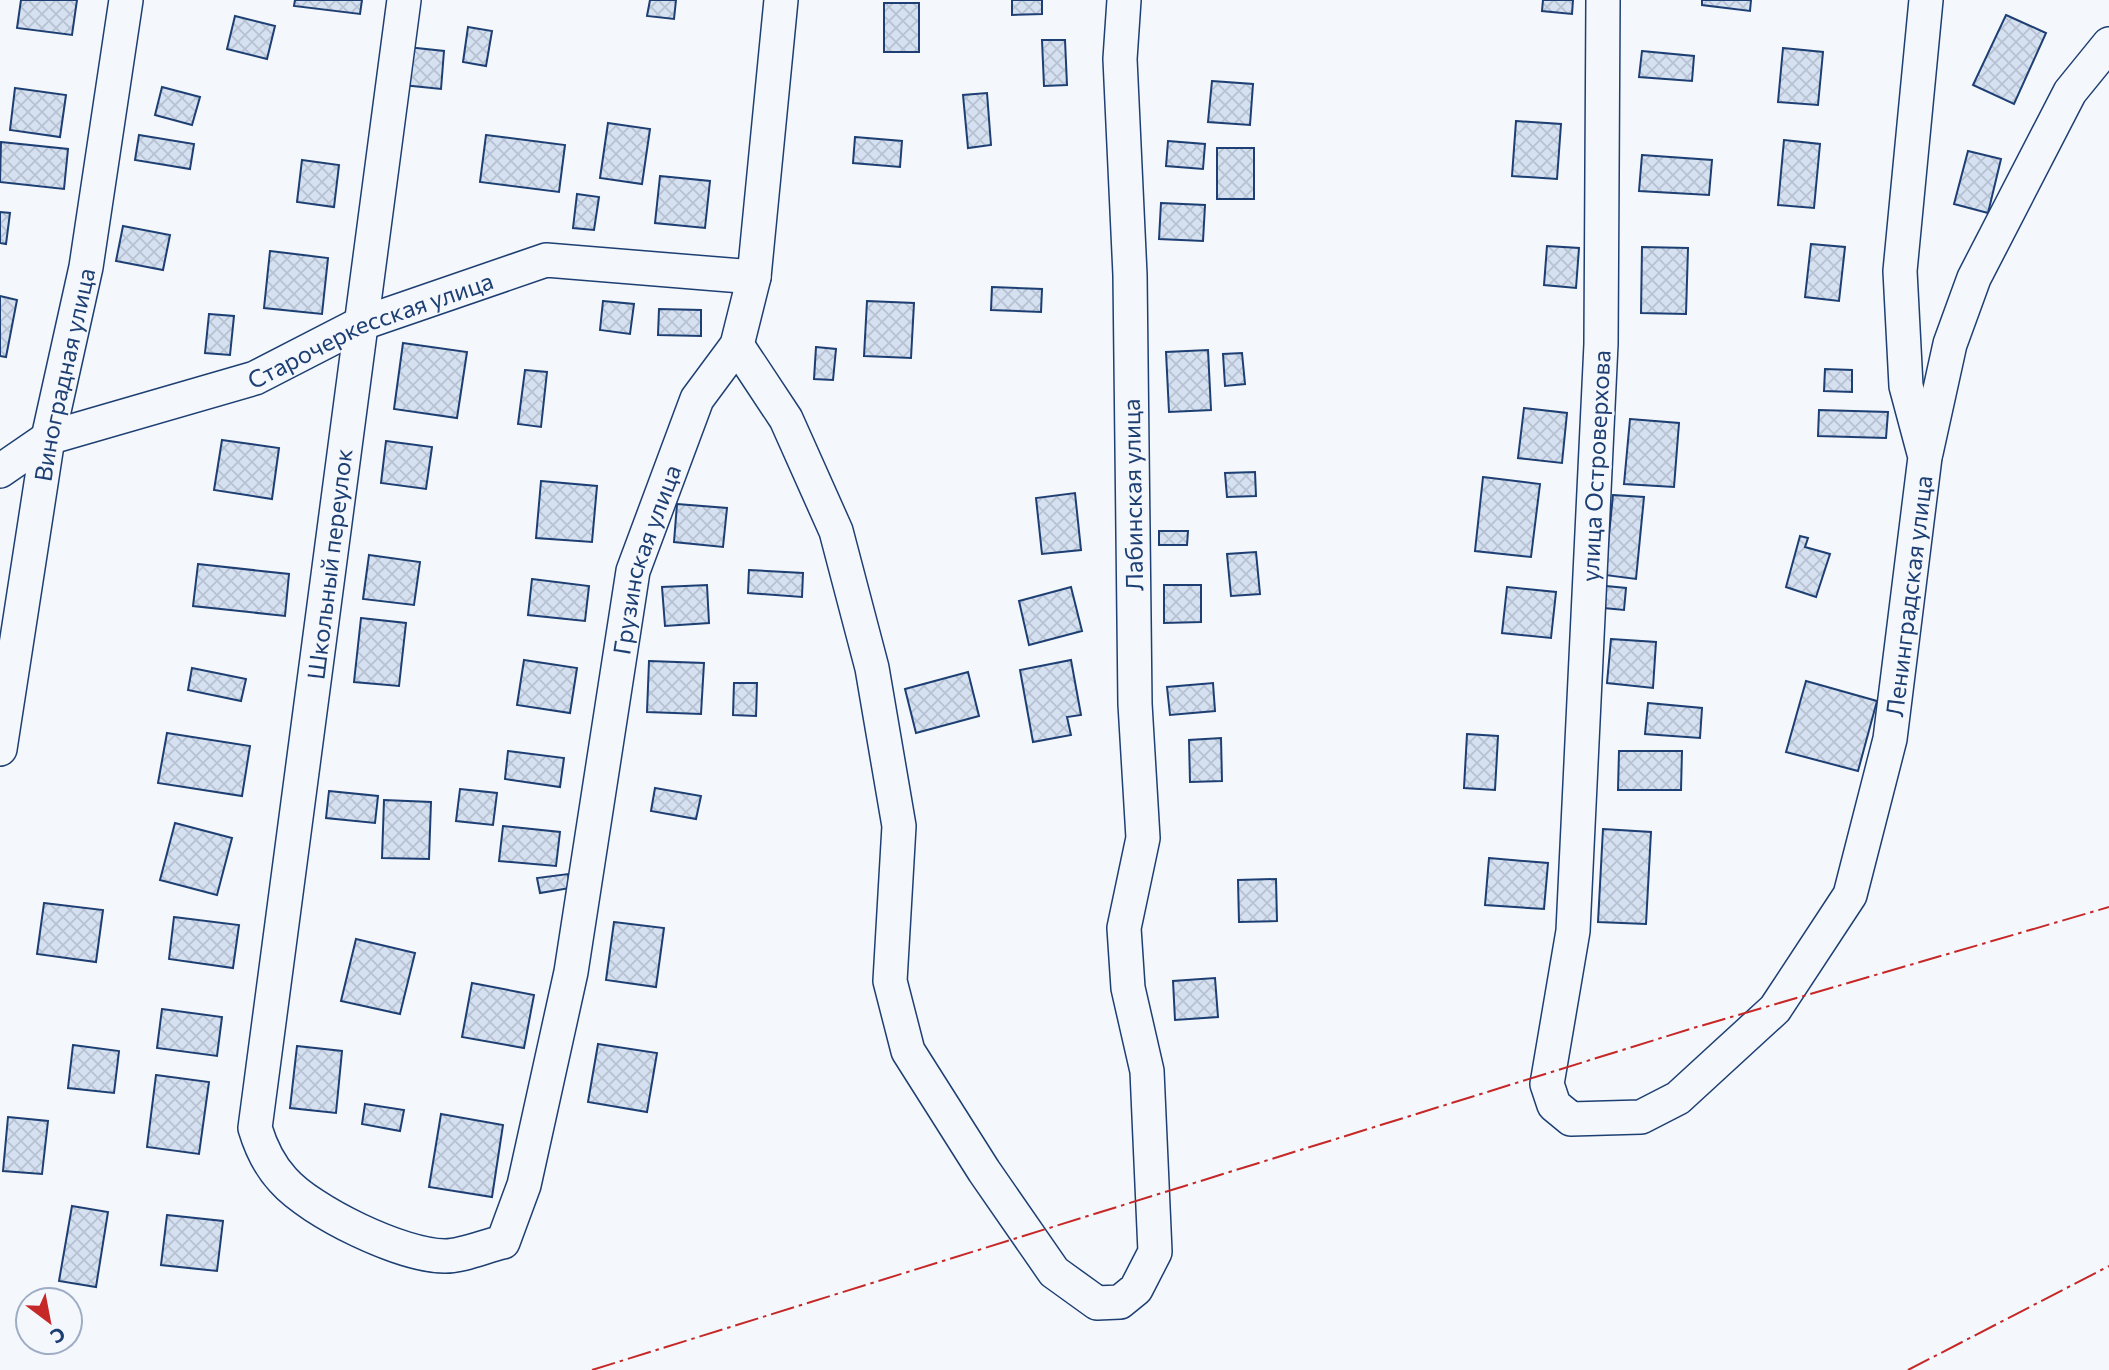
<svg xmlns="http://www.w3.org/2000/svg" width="2109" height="1370" viewBox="0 0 2109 1370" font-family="Commissioner,sans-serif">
<defs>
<pattern id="building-cross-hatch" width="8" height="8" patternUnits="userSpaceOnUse" patternTransform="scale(1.75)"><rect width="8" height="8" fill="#d5e0f0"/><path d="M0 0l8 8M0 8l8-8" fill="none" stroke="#b6c1d1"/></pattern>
</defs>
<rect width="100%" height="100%" fill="#f4f7fb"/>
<g fill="url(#building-cross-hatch)" stroke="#1d3f73" stroke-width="2">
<path d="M21,0H77L72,35L17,28Z"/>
<path d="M295,0H362L360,14L294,6Z"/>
<path d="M650,0H676L674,19L647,16Z"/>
<path d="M1012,0H1042V14L1012,15Z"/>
<path d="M1543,0H1573L1572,14L1542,11Z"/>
<path d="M1702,0H1751L1750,11L1702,5Z"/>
<rect x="884" y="3" width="35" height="49"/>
<path d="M2006,15L2046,33L2014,104L1973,85Z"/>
<path d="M235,16L275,26L267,59L227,49Z"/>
<path d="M468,27L492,31L486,66L463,62Z"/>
<path d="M1042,40H1065L1067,85L1044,86Z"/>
<path d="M407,47L444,51L441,89L403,85Z"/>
<path d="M1783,48L1823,52L1818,105L1778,102Z"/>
<path d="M1642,51L1694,56L1692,81L1639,77Z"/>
<path d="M1212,81L1253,84L1250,125L1208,122Z"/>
<path d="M162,87L200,97L192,125L155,115Z"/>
<path d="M15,88L66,95L60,137L10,130Z"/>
<path d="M987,93L991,145L968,148L963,95Z"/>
<path d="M1516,121L1561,124L1557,179L1512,176Z"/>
<path d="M608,123L650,129L642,184L600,178Z"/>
<path d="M139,135L194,144L190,169L135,160Z"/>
<path d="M486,135L565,145L559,192L480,182Z"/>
<path d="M855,137L902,141L900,167L853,163Z"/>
<path d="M1784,140L1820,144L1814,208L1778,205Z"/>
<path d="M1168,141L1205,144L1203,169L1166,166Z"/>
<path d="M1,142L68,149L64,189L0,182Z"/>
<rect x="1217" y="148" width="37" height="51"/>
<path d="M1968,151L2001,159L1988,213L1954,204Z"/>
<path d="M1642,155L1712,160L1709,195L1639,191Z"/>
<path d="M302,160L339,165L334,207L297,202Z"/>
<path d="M660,176L710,181L705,228L655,223Z"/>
<path d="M577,194L599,197L594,230L573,228Z"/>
<path d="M1161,203L1205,205L1203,241L1159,239Z"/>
<path d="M0,212L10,213L6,244L0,243Z"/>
<path d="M123,226L170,235L163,270L116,261Z"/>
<path d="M1811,244L1845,247L1839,301L1805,297Z"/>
<path d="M1547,246L1579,248L1576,288L1544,285Z"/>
<path d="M1642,247L1688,248L1686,314L1641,313Z"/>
<path d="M270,251L328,258L322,314L264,308Z"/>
<path d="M992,287L1042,289L1041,312L991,310Z"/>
<path d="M0,296L17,300L6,357L0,356Z"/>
<path d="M603,301L634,304L630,334L600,330Z"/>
<path d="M867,301L914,303L911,358L864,356Z"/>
<path d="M659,309L701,310V336L658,335Z"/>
<path d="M209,314L234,316L230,355L205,353Z"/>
<path d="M403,343L467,352L457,418L394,409Z"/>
<path d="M816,347L836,349L833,380L814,379Z"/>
<path d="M1208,350L1211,410L1169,412L1166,352Z"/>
<path d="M1242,353L1245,384L1225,386L1223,354Z"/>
<path d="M1825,369L1852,370V392L1824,391Z"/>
<path d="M525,370L547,372L541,427L518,424Z"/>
<path d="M1524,408L1567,413L1562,463L1518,458Z"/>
<path d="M1819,410L1888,412L1886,438L1818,436Z"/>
<path d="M1630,419L1679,423L1674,487L1624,484Z"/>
<path d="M222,440L279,448L272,499L214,490Z"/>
<path d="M386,441L432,447L426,489L381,483Z"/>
<path d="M1255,472L1256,496L1227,497L1225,473Z"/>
<path d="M1483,477L1540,484L1531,557L1475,551Z"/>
<path d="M541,481L597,486L592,542L536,538Z"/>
<path d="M1075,493L1081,550L1042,554L1036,498Z"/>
<path d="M1613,495L1644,497L1636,579L1605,575Z"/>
<path d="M677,504L727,508L723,547L674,542Z"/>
<path d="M1159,531H1188L1187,545H1159Z"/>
<path d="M1800,536L1808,538L1805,547L1830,554L1816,597L1786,587Z"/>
<path d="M1256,552L1260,594L1231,596L1227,554Z"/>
<path d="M369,555L420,562L414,605L363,599Z"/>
<path d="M198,564L289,574L285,616L193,606Z"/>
<path d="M749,570L803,573L802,597L748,593Z"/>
<path d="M532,579L589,586L585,621L528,615Z"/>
<path d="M707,585L709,623L665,626L662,587Z"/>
<path d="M1164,585H1201V622L1164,623Z"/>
<path d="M1606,586L1626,588L1624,610L1604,608Z"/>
<path d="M1071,587L1082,631L1029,645L1019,601Z"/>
<path d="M1507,587L1556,592L1551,638L1502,633Z"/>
<path d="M361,618L406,623L399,686L354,682Z"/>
<path d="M1611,639L1656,642L1653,688L1607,683Z"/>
<path d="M524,660L577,668L570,713L517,705Z"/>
<path d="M1071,660L1081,715L1067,717L1071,735L1033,742L1020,670Z"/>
<path d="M649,661L704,663L701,714L647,712Z"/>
<path d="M192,668L246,679L241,701L188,690Z"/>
<path d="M968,672L979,716L916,733L905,689Z"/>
<path d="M1806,681L1877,701L1858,771L1786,752Z"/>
<path d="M734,683H757L756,716L733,715Z"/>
<path d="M1213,683L1215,711L1170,715L1167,687Z"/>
<path d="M1648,703L1702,708L1700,738L1645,734Z"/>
<path d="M167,733L250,746L242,796L158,783Z"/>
<path d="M1467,734L1498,736L1495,790L1464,788Z"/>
<path d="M1221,738L1222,781L1190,782L1189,740Z"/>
<path d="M508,751L564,758L560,787L505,779Z"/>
<path d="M1619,751H1682L1681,790H1618Z"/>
<path d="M655,788L701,796L696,819L651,811Z"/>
<path d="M460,789L497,793L493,825L456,821Z"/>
<path d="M329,791L378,796L375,823L326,818Z"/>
<path d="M384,800L431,802L429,859L382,858Z"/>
<path d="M175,823L232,838L217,895L160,880Z"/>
<path d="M503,826L560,832L556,866L499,861Z"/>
<path d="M1603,829L1651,832L1646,924L1598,922Z"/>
<path d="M1489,858L1548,863L1544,909L1485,905Z"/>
<path d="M568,874L570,888L540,893L537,878Z"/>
<path d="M1276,879L1277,921L1239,922L1238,880Z"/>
<path d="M44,903L103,910L96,962L37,954Z"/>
<path d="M174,917L239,925L233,968L169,959Z"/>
<path d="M614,922L664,928L656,987L606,980Z"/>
<path d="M356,939L415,953L400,1014L341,1001Z"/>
<path d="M1215,978L1218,1017L1175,1020L1173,981Z"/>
<path d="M472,983L534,995L524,1048L462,1037Z"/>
<path d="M162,1009L222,1017L217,1056L157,1048Z"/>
<path d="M598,1044L657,1053L647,1112L588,1102Z"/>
<path d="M73,1045L119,1051L114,1093L68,1088Z"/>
<path d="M297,1046L342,1051L336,1113L290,1108Z"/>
<path d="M156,1075L209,1082L199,1154L147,1147Z"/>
<path d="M365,1104L404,1110L400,1131L362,1124Z"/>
<path d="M441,1114L503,1125L492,1197L429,1187Z"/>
<path d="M8,1117L48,1121L42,1174L3,1171Z"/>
<path d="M72,1206L108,1212L96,1287L59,1281Z"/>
<path d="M167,1215L223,1221L217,1271L161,1265Z"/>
</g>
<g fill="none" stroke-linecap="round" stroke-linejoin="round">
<g stroke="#1d3f73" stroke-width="36">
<g id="minor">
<path id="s1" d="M404,0L255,1128C261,1148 269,1165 283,1180C311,1212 402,1256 445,1256C463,1256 485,1246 503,1242L524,1185L571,972L633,571L697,399L737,345L754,277L781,0"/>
<path id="s2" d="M1603,0L1601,344L1573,931L1547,1084L1554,1105L1571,1119L1641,1117L1678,1098L1775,1009L1850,895L1890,739L1925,457L1906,386L1900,271L1926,0"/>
<path d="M737,345L786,419L836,531L872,668L899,826L890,981L908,1051L984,1171L1054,1272L1097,1303L1120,1302L1136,1289L1155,1252L1147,1071L1128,988L1124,928L1143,838L1135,704L1130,275L1120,59L1124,0"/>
<path d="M1926,453L1950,344L1974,278L2070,92L2109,44"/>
<path id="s3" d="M0,471L48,438L255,378L360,324L546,260L754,277"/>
<path id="s4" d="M0,749L48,438L86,267L126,0"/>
</g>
</g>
<use href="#minor" stroke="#f4f7fb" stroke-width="33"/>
<g stroke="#c62828" stroke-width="2" stroke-dasharray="24 5 3.5 5" stroke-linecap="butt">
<path d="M592,1370L1690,1029L2109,907"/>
<path d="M1908,1370L2109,1266"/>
</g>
</g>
<g text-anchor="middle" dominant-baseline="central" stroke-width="5" stroke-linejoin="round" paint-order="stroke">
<g font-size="24" fill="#1d3f73" stroke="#f4f7fb">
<text stroke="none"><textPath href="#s3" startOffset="399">Старочеркесская улица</textPath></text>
<text stroke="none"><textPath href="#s4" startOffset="380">Виноградная улица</textPath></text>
<text transform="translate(1595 466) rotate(-87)">улица Островерхова</text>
<text transform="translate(1132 495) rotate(-91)">Лабинская улица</text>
<text stroke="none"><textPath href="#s1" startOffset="2138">Грузинская улица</textPath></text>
<text transform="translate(329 564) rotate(-83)">Школьный переулок</text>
<text stroke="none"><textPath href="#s2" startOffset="1816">Ленинградская улица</textPath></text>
</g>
</g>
<g transform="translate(49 1321) rotate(148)"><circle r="33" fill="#f4f7fb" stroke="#9eadc5" stroke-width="2"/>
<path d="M0-5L12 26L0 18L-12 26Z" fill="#c62828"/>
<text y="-10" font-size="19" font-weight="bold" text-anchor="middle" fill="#1d3f73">С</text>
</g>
</svg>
